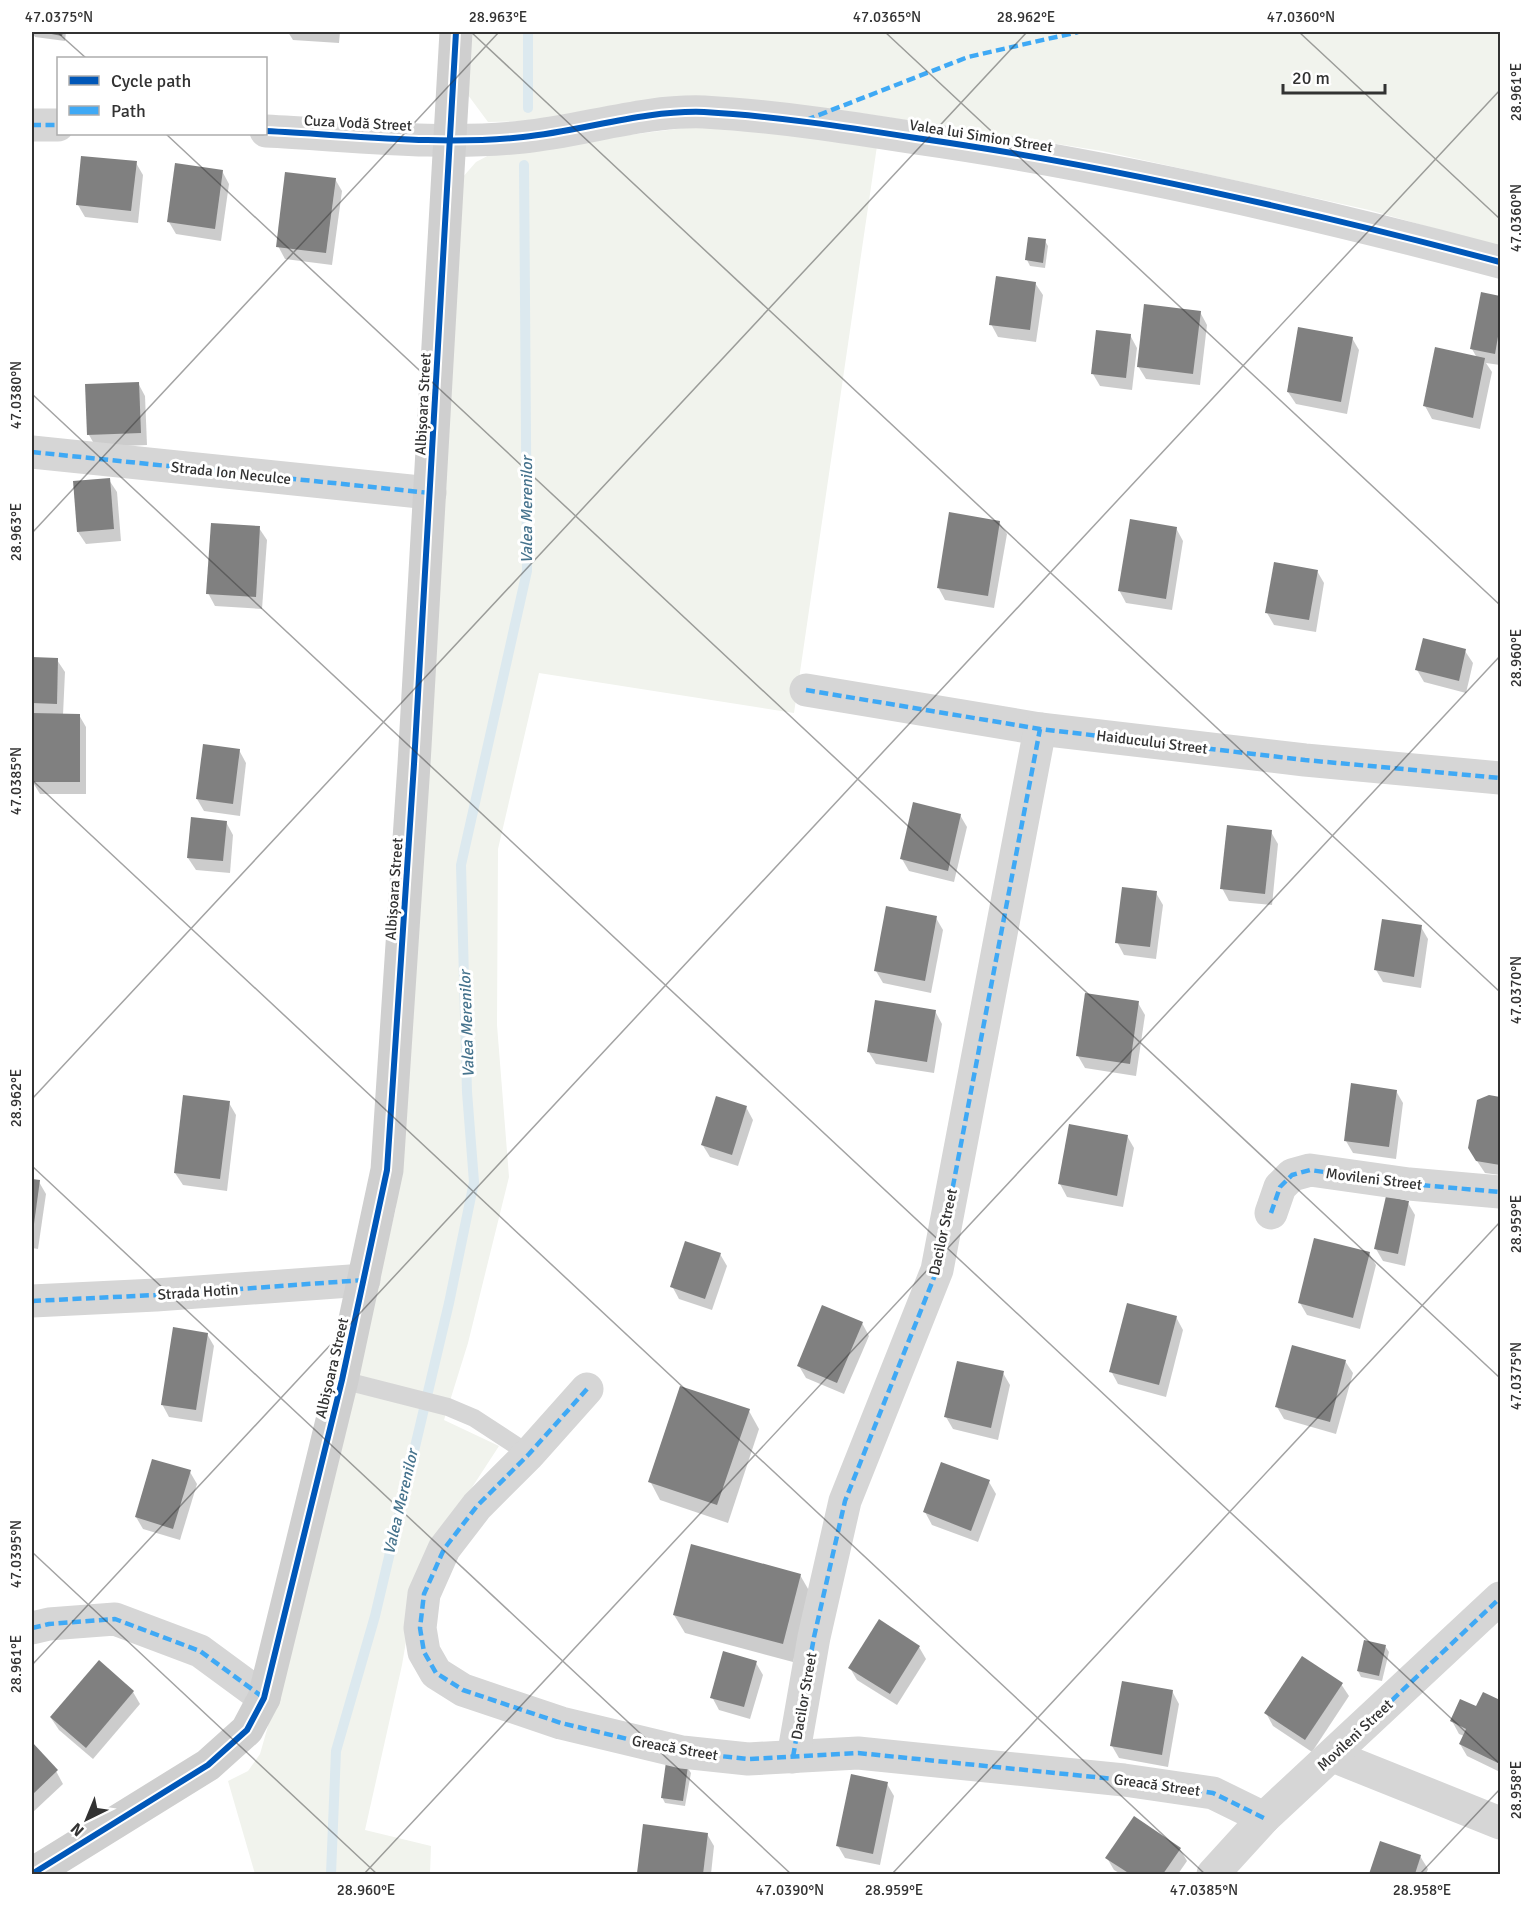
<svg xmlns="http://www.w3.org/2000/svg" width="1532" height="1906" viewBox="0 0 1532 1906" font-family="Signika,sans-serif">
<rect width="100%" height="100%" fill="#fff"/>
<g fill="#f1f3ed">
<path d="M472,32H1500V247L1369,210L1102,151L860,113L488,122L468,95Z"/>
<path d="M708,125L877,146L794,713L539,673L498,849L497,1025L509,1177L468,1343L444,1420L499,1446L441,1535L414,1594L402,1665L365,1830L431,1846L430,1874H255L228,1781L248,1771L260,1754L278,1691L396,1208L462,178L476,162L495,152Z"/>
</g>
<g fill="#0003">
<path d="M32,32H66L65,41L35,37Z"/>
<path d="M288,32H340L339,43L293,40Z"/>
<path d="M136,163L143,175L138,223L85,217L78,205Z"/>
<path d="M222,171L229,184L221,241L176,234L169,222Z"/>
<path d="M335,179L342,191L332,265L285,259L278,246Z"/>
<path d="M1045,241L1048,246L1045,268L1030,266L1027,260Z"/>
<path d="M1035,283L1043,295L1036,342L998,337L991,324Z"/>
<path d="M1482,294L1500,297V365L1486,363L1492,372L1480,429L1432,419L1425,406L1477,358L1472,349Z"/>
<path d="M1200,312L1207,325L1200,385L1146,379L1138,366Z"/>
<path d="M1130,335L1137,348L1132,390L1100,386L1093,374Z"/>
<path d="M1352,338L1359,350L1347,414L1296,404L1288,392Z"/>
<path d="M138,383L145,396L147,445L96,447L89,435Z"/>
<path d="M109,480L117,492L121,541L86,544L78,532Z"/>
<path d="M999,522L1007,534L994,608L945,600L938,587Z"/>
<path d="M259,528L267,540L262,609L215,606L208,593Z"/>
<path d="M1176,528L1183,541L1172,610L1126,603L1119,590Z"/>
<path d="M1317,571L1324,583L1316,632L1274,625L1267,613Z"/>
<path d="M1465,651L1473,663L1466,693L1424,682L1417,670Z"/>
<path d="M32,658L57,660L65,672L63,715H79L86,727V794H40L32,781Z"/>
<path d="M239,750L246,763L240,816L204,811L197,799Z"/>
<path d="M960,815L967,827L954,882L909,871L902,859Z"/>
<path d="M192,819L226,822L233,835L230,873L196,870L188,858Z"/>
<path d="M1271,832L1278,844L1272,905L1229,901L1222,888Z"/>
<path d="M1156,893L1163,905L1156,959L1124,955L1117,942Z"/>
<path d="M936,918L943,930L931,993L883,983L876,971Z"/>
<path d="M1421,927L1428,939L1421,988L1383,982L1376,970Z"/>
<path d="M1138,1003L1145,1015L1136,1076L1085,1068L1078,1056Z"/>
<path d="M935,1011L942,1024L934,1073L876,1064L868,1051Z"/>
<path d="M1396,1091L1403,1103L1396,1159L1353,1153L1346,1141Z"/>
<path d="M1489,1096L1500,1099V1175L1485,1173L1477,1161Z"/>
<path d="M229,1103L236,1115L227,1191L183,1185L175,1173Z"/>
<path d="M746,1107L753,1120L738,1166L710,1157L702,1144Z"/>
<path d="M1127,1136L1134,1148L1123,1207L1067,1197L1060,1184Z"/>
<path d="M32,1181L39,1182L46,1194L38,1249L32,1248Z"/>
<path d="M1408,1203L1415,1215L1405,1266L1383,1261L1376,1249Z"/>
<path d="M1369,1253L1376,1265L1360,1329L1307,1315L1300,1303Z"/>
<path d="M720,1254L727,1266L712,1310L679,1299L672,1286Z"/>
<path d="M1176,1317L1183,1330L1166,1397L1118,1384L1111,1371Z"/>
<path d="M862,1323L869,1336L844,1394L806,1378L799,1366Z"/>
<path d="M207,1334L214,1346L202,1422L169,1417L162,1404Z"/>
<path d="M1345,1361L1353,1373L1336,1434L1284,1419L1277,1407Z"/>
<path d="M1003,1373L1010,1385L998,1440L953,1429L946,1417Z"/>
<path d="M749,1411L759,1429L728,1523L660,1500L650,1481Z"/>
<path d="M190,1472L197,1484L180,1540L143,1529L136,1517Z"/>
<path d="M989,1482L996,1494L978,1542L932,1525L925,1512Z"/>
<path d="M800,1575L811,1594L793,1662L685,1633L674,1615Z"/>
<path d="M1385,1646L1389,1652L1382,1681L1361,1677L1358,1671Z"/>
<path d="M919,1647L926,1659L897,1705L857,1680L850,1668Z"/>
<path d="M756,1663L763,1675L750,1719L719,1710L712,1697Z"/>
<path d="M1341,1684L1349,1696L1312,1752L1273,1726L1266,1713Z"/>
<path d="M1172,1691L1179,1704L1168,1767L1119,1758L1112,1746Z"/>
<path d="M133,1692L140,1704L93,1759L59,1730L51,1718Z"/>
<path d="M1484,1694L1500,1702V1772L1467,1756L1460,1744L1464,1736L1459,1734L1452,1721L1477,1708Z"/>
<path d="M32,1745L56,1771L63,1784L32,1813Z"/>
<path d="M687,1767L691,1773L685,1806L665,1803L662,1797Z"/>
<path d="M887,1784L894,1796L880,1865L845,1858L838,1846Z"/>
<path d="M707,1834L714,1846L711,1874H640L638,1872Z"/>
<path d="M1381,1843L1420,1856L1428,1869L1426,1874H1370Z"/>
<path d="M1180,1849L1187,1861L1178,1874H1121L1114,1870L1107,1858Z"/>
</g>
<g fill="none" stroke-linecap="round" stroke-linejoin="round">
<g stroke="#dce9ef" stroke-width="10">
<path d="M528,108V32"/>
<path d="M331,1874L336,1751L375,1616L449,1303L474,1182L467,1092L461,865L527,571L524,165"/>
</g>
</g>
<g fill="#808080">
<path d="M41,32H63L62,36Z"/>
<path d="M81,156L137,161L131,211L76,205Z"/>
<path d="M175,163L223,170L215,229L167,222Z"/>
<path d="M285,172L336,178L326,253L276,247Z"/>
<path d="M1028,237L1046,239L1043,263L1025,260Z"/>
<path d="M996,276L1036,282L1030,330L989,325Z"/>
<path d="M1481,292L1500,296V325L1495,354L1470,349Z"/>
<path d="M1144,304L1201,311L1193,374L1137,367Z"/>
<path d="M1298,327L1353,337L1341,402L1287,392Z"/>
<path d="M1096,330L1131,334L1126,378L1091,374Z"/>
<path d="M1435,347L1485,358L1473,418L1423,406Z"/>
<path d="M139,382L141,433L87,435L85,384Z"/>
<path d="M110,478L114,529L77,532L73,481Z"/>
<path d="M949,512L1000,521L988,596L937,588Z"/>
<path d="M1130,519L1177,527L1166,599L1118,591Z"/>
<path d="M211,523L260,526L256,597L206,594Z"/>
<path d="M1274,562L1318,570L1309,620L1265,613Z"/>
<path d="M1423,638L1466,649L1459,681L1415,670Z"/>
<path d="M32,657L58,658L57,704L32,703Z"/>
<path d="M32,713L80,714V782H32Z"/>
<path d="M203,744L240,749L233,804L196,799Z"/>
<path d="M913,802L961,814L948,871L900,859Z"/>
<path d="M191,817L227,821L223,861L187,858Z"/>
<path d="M1227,825L1272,830L1265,894L1220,889Z"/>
<path d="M1122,887L1157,891L1150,947L1115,943Z"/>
<path d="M886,906L937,916L925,981L874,971Z"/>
<path d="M1382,919L1422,925L1414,977L1374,970Z"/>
<path d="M1085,993L1139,1001L1130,1064L1076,1056Z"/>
<path d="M875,1000L936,1010L927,1062L867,1052Z"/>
<path d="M1351,1083L1397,1090L1389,1147L1344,1141Z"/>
<path d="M183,1095L230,1101L220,1179L174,1173Z"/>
<path d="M1489,1095L1500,1097V1165L1476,1161L1468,1148L1477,1100Z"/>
<path d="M716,1096L747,1106L732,1155L701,1145Z"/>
<path d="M1069,1124L1128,1135L1117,1196L1058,1184Z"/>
<path d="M32,1179L40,1180L33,1231H32Z"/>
<path d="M1386,1196L1409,1201L1398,1254L1374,1249Z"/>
<path d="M1314,1238L1370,1252L1353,1318L1298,1303Z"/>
<path d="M685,1241L721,1253L705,1299L670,1287Z"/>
<path d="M1127,1303L1177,1316L1159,1385L1109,1372Z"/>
<path d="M822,1305L863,1322L837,1383L797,1366Z"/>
<path d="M173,1327L208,1333L196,1410L161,1405Z"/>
<path d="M1292,1345L1346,1360L1330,1422L1275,1407Z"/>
<path d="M957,1361L1004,1371L991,1428L944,1417Z"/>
<path d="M680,1386L750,1409L717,1505L648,1482Z"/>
<path d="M152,1459L191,1470L173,1529L135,1517Z"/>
<path d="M941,1462L990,1480L971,1531L923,1512Z"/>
<path d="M691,1544L801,1574L783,1644L673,1615Z"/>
<path d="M879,1619L920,1646L890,1694L848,1668Z"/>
<path d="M1364,1640L1386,1645L1379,1676L1357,1671Z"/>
<path d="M723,1651L757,1661L744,1707L710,1698Z"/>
<path d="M1302,1656L1343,1683L1305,1740L1264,1713Z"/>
<path d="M99,1660L134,1691L86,1748L50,1717Z"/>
<path d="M1122,1681L1173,1690L1162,1755L1110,1746Z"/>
<path d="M1483,1692L1500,1700V1764L1459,1744L1466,1729L1450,1721L1460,1699L1476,1706Z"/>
<path d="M32,1742L58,1770L32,1795Z"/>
<path d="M666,1762L688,1766L683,1801L661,1798Z"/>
<path d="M851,1774L888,1782L873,1854L836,1846Z"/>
<path d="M1134,1816L1181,1848L1163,1874H1130L1105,1858Z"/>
<path d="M643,1824L708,1833L703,1874L637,1873Z"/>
<path d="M1380,1841L1421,1855L1415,1874H1369Z"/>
</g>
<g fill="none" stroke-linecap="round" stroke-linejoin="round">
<path stroke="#d6d6d6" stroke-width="18" d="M342,1380L448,1407L474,1418L529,1454"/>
<g stroke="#d6d6d6" stroke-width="33">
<path d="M32,125H58"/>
<path d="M266,131C350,135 439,146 523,137C583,131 643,110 704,112C775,116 846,127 916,138C1113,166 1308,211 1500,262"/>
<path d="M32,452L430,493"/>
<path d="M806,690L1040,729L1305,760L1500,778"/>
<path d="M1271,1213L1280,1187L1292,1175L1310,1170L1409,1184L1500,1192"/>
<path d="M32,1301L156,1295L364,1280"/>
<path d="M587,1389L529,1454L477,1506L444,1549L424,1594L420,1628L424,1652L436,1673L463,1690L561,1723L682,1752L748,1759L858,1753L1124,1780L1213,1793L1264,1818"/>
<path d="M32,1628L49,1624L115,1619L200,1651L264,1698"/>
<path d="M1333,1756L1500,1823"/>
<path d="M793,1757L814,1637L845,1501L937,1270L1040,729"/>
<path d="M1213,1874L1264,1818L1500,1598"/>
</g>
<path stroke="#cfcfcf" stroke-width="33" d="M32,1874L208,1765L247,1730L264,1698L342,1380L387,1170L414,764L456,32"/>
<g stroke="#3fa9f5" stroke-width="4.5" stroke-dasharray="9 4.5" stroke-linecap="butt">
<path d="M806,120L968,57L1078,32"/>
<path d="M32,125H58"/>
<path d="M32,452L430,493"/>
<path d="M806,690L1040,729L1305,760L1500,778"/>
<path d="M1271,1213L1280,1187L1292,1175L1310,1170L1409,1184L1500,1192"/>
<path d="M32,1301L156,1295L364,1280"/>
<path d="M587,1389L529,1454L477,1506L444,1549L424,1594L420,1628L424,1652L436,1673L463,1690L561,1723L682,1752L748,1759L858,1753L1124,1780L1213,1793L1264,1818"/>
<path d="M32,1628L49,1624L115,1619L200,1651L264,1698"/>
<path d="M1333,1756L1500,1598"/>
<path d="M793,1757L814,1637L845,1501L937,1270L1040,729"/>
</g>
<g stroke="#fff" stroke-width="10">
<g id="cycleway">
<path d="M266,131C350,135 439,146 523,137C583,131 643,110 704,112C775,116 846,127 916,138C1113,166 1308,211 1500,262"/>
<path d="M32,1874L208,1765L247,1730L264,1698L342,1380L387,1170L414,764L456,32"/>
</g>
</g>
<use href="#cycleway" stroke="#0057b8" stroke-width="6"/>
</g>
<path fill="none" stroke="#323232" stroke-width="1.5" stroke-opacity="0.45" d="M57,32L86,58M471,32L1500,992M885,32L1500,605M1299,32L1500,219M166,134L1500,1378M32,394L1500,1764M32,533L499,32M32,780L1205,1874M32,1099L1027,32M32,1166L791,1874M32,1552L377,1874M32,1665L1500,90M364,1874L1500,656M892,1874L1500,1222M1420,1874L1500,1789"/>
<g text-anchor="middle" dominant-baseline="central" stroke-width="6" stroke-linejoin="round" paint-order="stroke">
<g font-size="15" fill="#323232" stroke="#fff">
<text transform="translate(358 123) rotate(3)">Cuza Vodă Street</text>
<text transform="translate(981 136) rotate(9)">Valea lui Simion Street</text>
<text transform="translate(423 404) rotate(-87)">Albișoara Street</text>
<text transform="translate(231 473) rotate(6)">Strada Ion Neculce</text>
<text transform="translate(1152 742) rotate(7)">Haiducului Street</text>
<text transform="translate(394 889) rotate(-86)">Albișoara Street</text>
<text transform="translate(1374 1179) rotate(7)">Movileni Street</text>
<text transform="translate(943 1232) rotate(-78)">Dacilor Street</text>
<text transform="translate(198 1292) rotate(-4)">Strada Hotin</text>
<text transform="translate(332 1368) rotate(-77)">Albișoara Street</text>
<text transform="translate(804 1696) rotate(-80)">Dacilor Street</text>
<text transform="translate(1355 1735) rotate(-43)">Movileni Street</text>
<text transform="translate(675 1748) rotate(10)">Greacă Street</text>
<text transform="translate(1157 1785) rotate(8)">Greacă Street</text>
</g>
<g font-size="16" font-style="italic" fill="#46738d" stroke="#fff">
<text transform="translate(527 510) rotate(-90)">Valea Merenilor</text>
<text transform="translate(467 1024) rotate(-92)">Valea Merenilor</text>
<text transform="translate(401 1502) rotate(-77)">Valea Merenilor</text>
</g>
</g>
<rect width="1532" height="1906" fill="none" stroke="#ffffff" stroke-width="66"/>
<rect x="57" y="57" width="210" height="78" fill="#ffffff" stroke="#adadad" stroke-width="1.5"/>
<rect x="69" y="76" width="30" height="9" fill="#0057b8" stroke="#adadad" stroke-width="1.5"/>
<text x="111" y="87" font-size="18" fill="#323232">Cycle path</text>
<rect x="69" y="106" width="30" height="9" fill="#3fa9f5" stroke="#adadad" stroke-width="1.5"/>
<text x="111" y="117" font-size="18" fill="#323232">Path</text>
<g transform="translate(87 1819) rotate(223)" stroke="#ffffff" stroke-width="4.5" paint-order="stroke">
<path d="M0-4.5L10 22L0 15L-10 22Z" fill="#323232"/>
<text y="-9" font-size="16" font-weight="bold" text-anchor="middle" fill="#323232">N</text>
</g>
<path d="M1283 84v9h102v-9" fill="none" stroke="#323232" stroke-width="3"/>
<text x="1292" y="84" font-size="18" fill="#323232" stroke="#ffffff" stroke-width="4.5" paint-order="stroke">20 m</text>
<rect x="33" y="33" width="1466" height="1840" fill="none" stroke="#323232" stroke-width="2"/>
<g font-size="15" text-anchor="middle" fill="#323232">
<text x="59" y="22">47.0375°N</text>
<text x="498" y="22">28.963°E</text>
<text x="887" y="22">47.0365°N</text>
<text x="1026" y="22">28.962°E</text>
<text x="1301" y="22">47.0360°N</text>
<text transform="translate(1516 92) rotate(-90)" y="5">28.961°E</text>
<text transform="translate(1516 218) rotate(-90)" y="5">47.0360°N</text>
<text transform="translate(16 395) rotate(-90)" y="5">47.0380°N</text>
<text transform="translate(16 532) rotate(-90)" y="5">28.963°E</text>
<text transform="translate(1516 658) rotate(-90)" y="5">28.960°E</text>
<text transform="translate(16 781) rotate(-90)" y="5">47.0385°N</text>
<text transform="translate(1516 990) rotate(-90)" y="5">47.0370°N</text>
<text transform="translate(16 1098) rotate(-90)" y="5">28.962°E</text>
<text transform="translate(1516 1224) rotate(-90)" y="5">28.959°E</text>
<text transform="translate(1516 1376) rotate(-90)" y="5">47.0375°N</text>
<text transform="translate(16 1554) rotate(-90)" y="5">47.0395°N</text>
<text transform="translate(16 1664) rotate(-90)" y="5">28.961°E</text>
<text transform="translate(1516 1790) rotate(-90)" y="5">28.958°E</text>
<text x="366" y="1895">28.960°E</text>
<text x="790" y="1895">47.0390°N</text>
<text x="894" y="1895">28.959°E</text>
<text x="1204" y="1895">47.0385°N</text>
<text x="1422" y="1895">28.958°E</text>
</g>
</svg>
